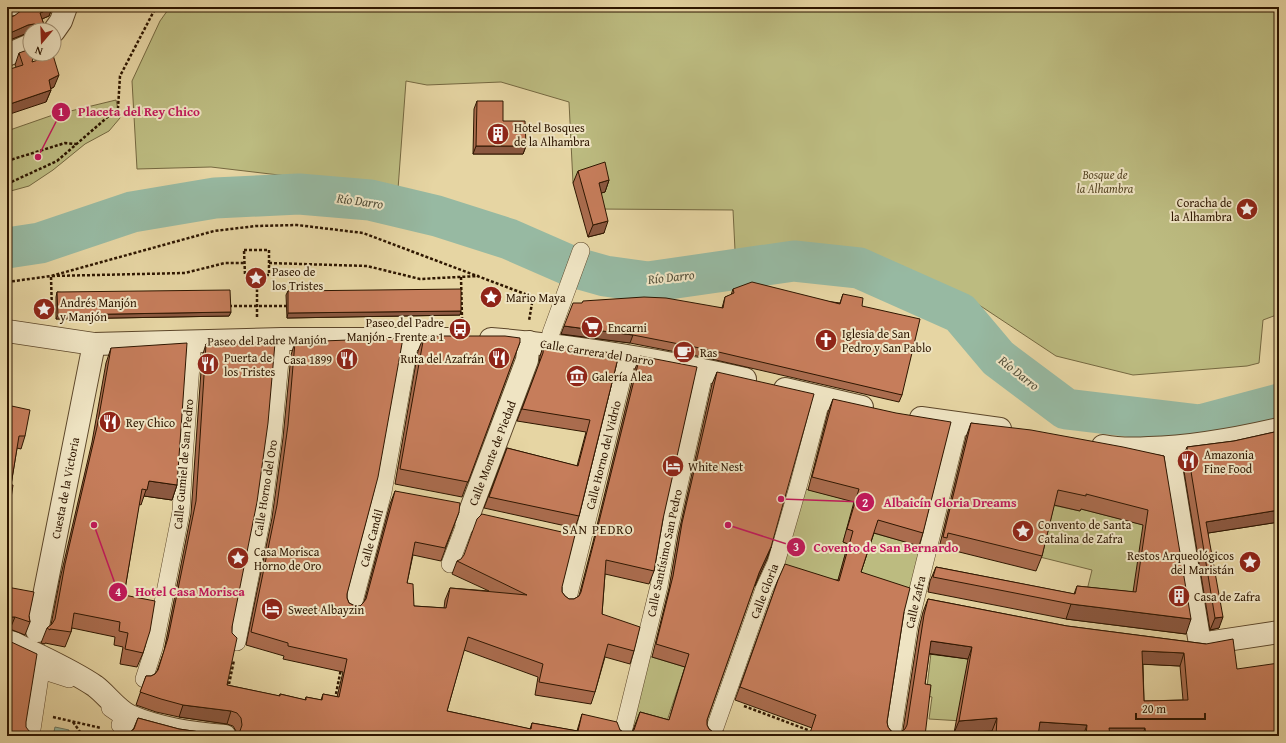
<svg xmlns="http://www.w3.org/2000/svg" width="1286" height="743" viewBox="0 0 1286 743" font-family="'Gentium Book Plus',serif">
<rect width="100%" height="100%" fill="#e6d5a3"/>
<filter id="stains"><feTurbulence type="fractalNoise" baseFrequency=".005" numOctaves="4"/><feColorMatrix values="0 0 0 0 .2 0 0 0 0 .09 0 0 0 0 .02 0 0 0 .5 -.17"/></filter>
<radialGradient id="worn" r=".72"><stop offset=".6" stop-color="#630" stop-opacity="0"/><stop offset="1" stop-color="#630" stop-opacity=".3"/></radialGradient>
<g fill="#bcbb80" stroke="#756840">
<path d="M170,7H954L963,11L964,7H1279V314L1263,320L1259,363L1247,366L1133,375L1056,356L964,295L862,250H735L733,210L598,209L573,183L569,102L501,82L427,85L406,81L398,189L211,167L137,169L132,81L160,21Z"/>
<path d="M116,100L120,118L109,131L85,144L53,170L29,186L7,192V131L50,116Z"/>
<path d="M802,488L855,502L843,542L848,544L834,595L775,575Z"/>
<path d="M1052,505L1080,511L1081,509L1163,530L1131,607L1084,602L1092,570L1040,557Z"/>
<path d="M873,533L924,547L909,602L857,585Z"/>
<path d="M978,631L962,721L929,719L932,697L926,696L931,653Z"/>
<path d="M645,655L685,667L663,733L628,724Z"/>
</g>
<path fill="#97b9a2" stroke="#6d7861" d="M55,727L69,730L68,735L71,736H53Z"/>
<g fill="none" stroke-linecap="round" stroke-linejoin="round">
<path stroke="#97b9a2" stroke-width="41" d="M7,248L40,243L132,212L215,198L299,194L370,200L437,216L509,239L573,267L605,276L648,282L794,261L859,268L960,313L998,358L1066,409L1200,425L1279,404"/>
<g stroke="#5c4629" stroke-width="12">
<path id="service" d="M7,19L22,7"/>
</g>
<g stroke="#5c4629" stroke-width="18">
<g id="pedestrian">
<path d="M549,344L551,333L581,251"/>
<path d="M450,564L466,522"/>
<path d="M567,602L628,355"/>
<path d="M352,609L383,492L409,347V339"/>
<path d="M237,642L262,517L273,437L282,339"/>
<path d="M144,679L154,648L181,512L184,458L192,352V342"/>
<path d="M110,708L123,717L120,725L124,726L122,736"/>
<path d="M31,736L41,670L69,679"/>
<path d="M622,736L659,586L668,534L705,370"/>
<path d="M712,736L764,589L776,563L798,487L822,397"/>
<path d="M892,736L909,626L959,424"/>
</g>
</g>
<g stroke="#5c4629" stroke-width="24">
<g id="minor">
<path d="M54,31L61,21L66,7"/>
<path d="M7,55L30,45"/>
<path d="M1168,448L1200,644L1279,632"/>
<path d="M466,522L527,360L529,342"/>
<path d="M37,631L94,344"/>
<path d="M7,641L14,643C41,657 70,669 95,686C106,694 118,711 130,716C160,729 192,733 225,736"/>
</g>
</g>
<g stroke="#5c4629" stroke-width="24">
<g id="tertiary">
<path d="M7,331L94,344L282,339H453"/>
<path d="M491,339C577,346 661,360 745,379"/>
<path d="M785,389L862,407"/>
<path d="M921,418L1000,429"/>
<path d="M1103,446C1118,449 1133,449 1149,448C1193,447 1236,439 1279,429"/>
</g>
</g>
<g stroke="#2e1600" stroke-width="2.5" stroke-dasharray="3 2" stroke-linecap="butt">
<path d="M7,161L65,143L76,144"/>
<path d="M7,184L57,161L118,108L120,76L156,7"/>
<path d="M244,250H269V275H245Z"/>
<path d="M269,263L367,266L420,279L479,276"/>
<path d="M461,277L462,318"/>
<path d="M7,282L51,276L214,231L256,226L297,225L363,233L533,297L529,321"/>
<path d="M229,306H287"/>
<path d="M52,315L51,276L185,273L225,263H244"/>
<path d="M257,317V275"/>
<path d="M228,689L234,660"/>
<path d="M335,699L341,669"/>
<path d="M744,706L808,730L805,736"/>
<path d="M53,717L101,728"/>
<path d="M73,722L83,736"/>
</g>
<use href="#service" stroke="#efe4c3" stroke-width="11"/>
<use href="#pedestrian" stroke="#efe4c3" stroke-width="17"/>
<use href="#minor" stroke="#efe4c3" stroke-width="22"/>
<use href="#tertiary" stroke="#efe4c3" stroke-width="22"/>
</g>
<g fill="#aa6c4e" stroke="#2e1600" fill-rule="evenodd">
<path d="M1191,7H1200L1199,8Z"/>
<path d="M52,8L49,16L42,19L44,25L43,30H30L25,34L7,41V17H8Z"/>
<path d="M19,53L32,62L54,87L50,89L51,90L46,102L16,67L15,65Z"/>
<path d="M477,101L503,121L526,146L523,154H473L474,109Z"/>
<path d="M578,171L609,180L605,192L601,193L604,233L588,237L573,183Z"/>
<path d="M733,289L840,303L843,294L862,306L902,395L899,402L707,358L630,343L561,334L582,303L722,308L725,297L731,295Z"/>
<path d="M288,291L461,311L460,315L287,318L286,295Z"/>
<path d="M57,292L231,312L229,316L56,319V297Z"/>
<path d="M424,336L520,342L462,497L395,484L418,351Z"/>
<path d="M295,342L347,594V598L349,603L355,606H360L364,602L390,504L395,491L459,512L441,561L413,555L407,583L414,606L444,608L445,600L450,588L489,591L452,574L457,561L562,587V592L565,596L569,599H574L579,596L593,542L635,369L640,356L663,519L654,571L649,584L605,574L602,614L634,651L630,664L605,657L595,692L591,704L535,695L538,677L464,650L447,711L530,729L532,723L577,731L582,714L620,730L625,733H630L633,730L640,712L669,720L685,667L652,657L669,588L678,536L712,384L717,372L771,547L767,559L755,584L707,720V725L709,729L713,732L734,736H124L125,733L130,732L133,730L138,718L179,729L228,736L234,735L237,733L236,731L233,726L227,724L179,717L156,712L136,705L146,676H151L155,674L157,671L164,651L191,514L202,357L206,344L232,627L227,685L279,696L280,694L305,700L306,697L321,700L323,694L337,697L343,672L283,659L284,656L246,645L272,518L283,438L291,355Z"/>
<path d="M544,344L619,354L579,516L575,528L484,508L507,448L577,466L586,432L517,421L539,364L540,356Z"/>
<path d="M111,348L177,485L172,500L144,496L141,505L139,504L124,595L143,653L137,667L120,664L123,647L114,645L115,637L72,628L71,632L65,647L45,643V644L41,643L47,628L51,625L60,579L92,442L106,363Z"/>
<path d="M833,399L923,533L919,546L874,533L861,572L904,612L887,722L888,727L891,731L896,733L901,732L903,730L919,628L923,612L928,599L1067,626L1206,644L1237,669L1279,736H1058L1039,735L1038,736H992V731L954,733L968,659L929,654L925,684V736L812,728L735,700L778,580H838L848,544L843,542L854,502L808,490L828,412ZM1143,664L1180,666L1183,700L1144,701Z"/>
<path d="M7,401V405L25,436L21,449L17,448L11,485L10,505L7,513Z"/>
<path d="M971,423L1164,456L1186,634L1066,619L928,592L930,581L936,567L1074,594L1077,586L1133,592L1143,525L1081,509L1080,511L1054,505L1042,556L1036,571L943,548L941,553L938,552L966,437Z"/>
<path d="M1279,431V522L1208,533L1219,628L1210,630L1182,459L1187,447L1234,441Z"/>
<path d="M7,587L29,616L30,622L25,635L10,629H7Z"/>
</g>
<g fill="#8b5840" stroke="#2e1600">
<path d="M7,7H11L7,10Z"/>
<path d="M52,8L49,16L37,21L40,13Z"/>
<path d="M34,24L32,30H30V33L25,34L7,41L10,33L28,25Z"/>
<path d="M59,75L54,87L44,92L49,80Z"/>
<path d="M51,90L46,102L7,115V105Z"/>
<path d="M476,146H526L523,154H473Z"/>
<path d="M609,180L605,192L594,195L599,183Z"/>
<path d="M608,221L604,233L588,237L593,225Z"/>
<path d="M461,311L460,315L287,318L288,313Z"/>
<path d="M231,312L229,316L56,319L58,315Z"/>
<path d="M564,326L633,335L630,343L561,334Z"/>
<path d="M149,481L177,485L172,500L144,496Z"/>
<path d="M1279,510V522L1202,534L1206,522Z"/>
<path d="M771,547L767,559L755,586L759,573Z"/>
<path d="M1071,604L1191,619L1186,634L1066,619Z"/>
<path d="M8,617H15L10,629H7Z"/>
<path d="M1223,617L1219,628L1210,630L1215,618Z"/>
<path d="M931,641L972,647L968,659L926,653Z"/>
<path d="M1142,651L1184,653L1180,666L1138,664Z"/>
<path d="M183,705L231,711L227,724L179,717Z"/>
<path d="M997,718L992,731L954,733L959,721Z"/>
<path d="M1040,722L1087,725L1083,736H1058L1035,735Z"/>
<path d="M1109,728H1145L1142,736H1106Z"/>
</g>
<g fill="#c67d5b" stroke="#2e1600" fill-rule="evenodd">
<path d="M26,7H52V8L40,13L44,25L43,30L40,26L34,24L28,25L10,33L8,26L7,25V17H8L14,16Z"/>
<path d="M30,49V54H34L32,62L53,55L59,75L49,80L51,90L7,105V70L23,65L19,53Z"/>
<path d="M477,101H503V121H525L526,146H476Z"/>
<path d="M605,162L609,180L599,183L608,221L593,225L578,171Z"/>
<path d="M752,282L840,304L843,294L863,298L862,306L920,319L902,395L710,350L633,335L564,326L573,303H582L583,301L644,297L666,298L723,308L725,297L734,293L733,289Z"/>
<path d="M461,289V311L288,313V291Z"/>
<path d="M230,290L231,312L58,315L57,292Z"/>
<path d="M424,336H505L520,338V342L468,482L400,469Z"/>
<path d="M403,338L378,477L347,594V598L349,603L355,606H360L363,603L366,599L395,491L460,503L459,512L445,548L415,542L407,583L413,584L414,606L446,608L450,588L527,595L457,561L461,559L464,555L477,519L482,514L575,535L562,587V592L565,596L569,599H574L579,596L581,592L597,530L640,356L697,367L663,519L654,571L606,560L602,614L640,627L634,651L608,644L595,692L539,682L543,664L468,637L447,711L531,729L532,723L578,731L582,714L617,722L620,730L625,733H630L634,730L640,712L669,720L689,654L656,644L673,576L682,523L717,372L814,394L771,547L759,573L707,720V725L709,729L713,732L718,733L723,731L734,736H124L125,733L130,732L134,729L138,718L179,729L228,736L234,735L240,731L242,725L241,718L237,713L231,711L183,705L161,699L140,692L146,676H151L155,674L158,670L168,638L196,501L206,344L275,343L268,423L257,502L232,627V633L237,638L227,685L280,696V694L306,700V697L322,700L323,694L339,697L347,659L288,646V643L251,632L277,505L288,425L295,342Z"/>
<path d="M187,343L177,485L149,481L147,490L142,489L124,595L155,601L150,631L143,653L125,649L128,633L119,631L120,622L74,613L71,632L50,629V630L47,628L52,624L55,619L65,564L97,427L111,348Z"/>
<path d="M544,344L619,354L579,516L489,497L507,448L578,466L590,420L522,409L543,353Z"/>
<path d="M833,399L896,413L951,422L923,533L878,520L861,572L910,588L904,612L887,722L888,727L891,731L896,733L901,732L905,729L907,725L924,615L928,599L1067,626L1206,644L1233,639L1237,669L1279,663V736H1146L1145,728H1109L1110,736H1086L1087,725L1040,722L1038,736H996L997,718L959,721L972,647L931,641L925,684L931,685L925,736H809L816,715L740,687L778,580L785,564L839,581L853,531L847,529L859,489L812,477ZM1142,651L1184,653L1188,700L1144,701Z"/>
<path d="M7,401H8L7,405L30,410L25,436H19L11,485H13L10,505L7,504V505Z"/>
<path d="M971,423L1031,430L1123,447L1164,456L1191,619L1071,604L933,577L936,567L1075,594L1077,586L1136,592L1148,510L1086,494V496L1058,490L1042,556L948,533L947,538L943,537Z"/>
<path d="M1279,431V510L1206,522L1223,617L1215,618L1187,447L1234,441Z"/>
<path d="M7,587L34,592L29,616L30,622L15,617H8V613H7Z"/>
<path d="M7,640L37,654L26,722V727L29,731L34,734V736H7Z"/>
</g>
<defs>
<g id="building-disc" transform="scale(1.15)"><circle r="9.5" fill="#8f2418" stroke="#efe4c3"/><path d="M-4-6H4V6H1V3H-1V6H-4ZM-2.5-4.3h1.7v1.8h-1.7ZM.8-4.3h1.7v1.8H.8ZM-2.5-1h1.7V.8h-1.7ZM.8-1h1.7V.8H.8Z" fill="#fff"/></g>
<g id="sight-disc" transform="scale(1.15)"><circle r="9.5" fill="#8f2418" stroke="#efe4c3"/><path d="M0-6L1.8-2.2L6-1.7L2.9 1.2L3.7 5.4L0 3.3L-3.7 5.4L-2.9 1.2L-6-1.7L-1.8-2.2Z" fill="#fff"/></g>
<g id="supermarket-disc" transform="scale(1.15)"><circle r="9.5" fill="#8f2418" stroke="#efe4c3"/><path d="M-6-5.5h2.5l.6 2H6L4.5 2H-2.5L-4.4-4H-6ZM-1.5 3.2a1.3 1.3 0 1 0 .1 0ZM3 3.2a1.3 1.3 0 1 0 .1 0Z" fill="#fff"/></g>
<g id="bus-disc" transform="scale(1.15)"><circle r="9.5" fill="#8f2418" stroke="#efe4c3"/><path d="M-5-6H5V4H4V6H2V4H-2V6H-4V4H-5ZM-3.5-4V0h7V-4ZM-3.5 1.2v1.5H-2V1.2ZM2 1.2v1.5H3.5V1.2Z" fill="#fff"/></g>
<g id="church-disc" transform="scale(1.15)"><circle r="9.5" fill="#8f2418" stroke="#efe4c3"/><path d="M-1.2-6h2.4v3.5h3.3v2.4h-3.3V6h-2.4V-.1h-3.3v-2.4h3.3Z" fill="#fff"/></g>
<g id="cafe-disc" transform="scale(1.15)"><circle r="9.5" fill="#8f2418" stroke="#efe4c3"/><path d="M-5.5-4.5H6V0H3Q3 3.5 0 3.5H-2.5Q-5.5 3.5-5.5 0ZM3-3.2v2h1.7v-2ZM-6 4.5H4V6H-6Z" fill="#fff"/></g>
<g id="restaurant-disc" transform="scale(1.15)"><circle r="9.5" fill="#8f2418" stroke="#efe4c3"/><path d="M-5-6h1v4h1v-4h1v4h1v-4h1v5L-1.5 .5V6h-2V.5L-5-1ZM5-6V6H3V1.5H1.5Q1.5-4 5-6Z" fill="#fff"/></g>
<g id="museum-disc" transform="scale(1.15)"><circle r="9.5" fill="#8f2418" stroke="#efe4c3"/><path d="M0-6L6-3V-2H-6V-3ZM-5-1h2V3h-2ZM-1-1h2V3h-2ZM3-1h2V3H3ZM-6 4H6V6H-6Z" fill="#fff"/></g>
<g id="hotel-disc" transform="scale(1.15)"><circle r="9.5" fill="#8f2418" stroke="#efe4c3"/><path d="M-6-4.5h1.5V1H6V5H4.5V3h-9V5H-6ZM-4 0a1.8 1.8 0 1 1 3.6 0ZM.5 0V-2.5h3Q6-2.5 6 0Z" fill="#fff"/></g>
</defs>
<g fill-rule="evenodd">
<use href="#building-disc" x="498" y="134"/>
<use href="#sight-disc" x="1247" y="209"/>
<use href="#sight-disc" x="256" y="278"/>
<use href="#sight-disc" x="491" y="297"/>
<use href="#sight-disc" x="44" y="309"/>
<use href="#supermarket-disc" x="592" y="327"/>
<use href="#bus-disc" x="460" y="329"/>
<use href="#church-disc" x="826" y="340"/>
<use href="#cafe-disc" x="684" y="352"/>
<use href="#restaurant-disc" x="499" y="358"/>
<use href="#restaurant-disc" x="347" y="359"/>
<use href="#restaurant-disc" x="208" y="364"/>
<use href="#museum-disc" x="577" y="376"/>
<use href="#restaurant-disc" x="110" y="422"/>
<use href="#restaurant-disc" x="1188" y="461"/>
<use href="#hotel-disc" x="673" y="466"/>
<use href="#sight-disc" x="1023" y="531"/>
<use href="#sight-disc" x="238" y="558"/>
<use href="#sight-disc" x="1250" y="562"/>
<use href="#building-disc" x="1179" y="596"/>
<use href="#hotel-disc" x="272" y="609"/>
</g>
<g text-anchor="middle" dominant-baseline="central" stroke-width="4" stroke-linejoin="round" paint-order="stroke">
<g font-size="12" fill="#2e1600" stroke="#efe4c3" text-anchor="start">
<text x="514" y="127">Hotel Bosques<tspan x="514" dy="14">de la Alhambra</tspan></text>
<text x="1232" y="202" text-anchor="end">Coracha de<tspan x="1232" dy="14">la Alhambra</tspan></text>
<text x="272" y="271">Paseo de<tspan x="272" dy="14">los Tristes</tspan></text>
<text x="506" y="297">Mario Maya</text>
<text x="60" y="302">Andrés Manjón<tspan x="60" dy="14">y Manjón</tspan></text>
<text x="444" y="322" text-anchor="end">Paseo del Padre<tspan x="444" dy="14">Manjón - Frente a 1</tspan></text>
<text x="608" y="327">Encarni</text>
<text x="842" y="333">Iglesia de San<tspan x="842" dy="14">Pedro y San Pablo</tspan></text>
<text x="700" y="352">Ras</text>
<text x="224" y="357">Puerta de<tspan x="224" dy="14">los Tristes</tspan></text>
<text x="484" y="358" text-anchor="end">Ruta del Azafrán</text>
<text x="332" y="359" text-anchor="end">Casa 1899</text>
<text x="592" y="376">Galería Alea</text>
<text x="126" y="422">Rey Chico</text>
<text x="1204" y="454">Amazonia<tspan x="1204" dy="14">Fine Food</tspan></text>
<text x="688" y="466">White Nest</text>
<text x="1038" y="524">Convento de Santa<tspan x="1038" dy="14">Catalina de Zafra</tspan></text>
<text x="254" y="551">Casa Morisca<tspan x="254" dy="14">Horno de Oro</tspan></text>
<text x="1234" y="555" text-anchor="end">Restos Arqueológicos<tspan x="1234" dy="14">del Maristán</tspan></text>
<text x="1194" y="596">Casa de Zafra</text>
<text x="288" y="609">Sweet Albayzin</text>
</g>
<g font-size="12" font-style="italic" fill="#594826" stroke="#efe4c3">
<text x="1105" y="174">Bosque de<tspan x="1105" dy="14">la Alhambra</tspan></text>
</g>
<g font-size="12" fill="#2e1600" stroke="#efe4c3">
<text transform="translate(267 340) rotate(-1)">Paseo del Padre Manjón</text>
<text transform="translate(597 352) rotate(9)">Calle Carrera del Darro</text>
<text transform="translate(492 453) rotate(-69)">Calle Monte de Piedad</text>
<text transform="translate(603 455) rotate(-76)">Calle Horno del Vidrio</text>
<text transform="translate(183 464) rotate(-85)">Calle Gumiel de San Pedro</text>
<text transform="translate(65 488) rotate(-79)">Cuesta de la Victoria</text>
<text transform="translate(265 488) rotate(-81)">Calle Horno del Oro</text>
<text transform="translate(371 538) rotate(-75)">Calle Candil</text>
<text transform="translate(664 553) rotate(-78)">Calle Santísimo San Pedro</text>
<text transform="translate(764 591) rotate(-69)">Calle Gloria</text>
<text transform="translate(915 602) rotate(-77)">Calle Zafra</text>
</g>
<g font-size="13" font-style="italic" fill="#534f39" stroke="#efe4c3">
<text transform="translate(360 201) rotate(8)">Río Darro</text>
<text transform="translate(671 277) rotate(-6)">Río Darro</text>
<text transform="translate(1019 373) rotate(38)">Río Darro</text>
</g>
<g font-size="13" letter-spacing="1" fill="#2e1600" stroke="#efe4c3">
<text x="598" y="529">SAN PEDRO</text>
</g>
</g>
<path fill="none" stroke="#c2185b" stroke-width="1.5" d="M38 157L61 112M781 499L865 502M728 525L796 547M94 525L118 592"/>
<g fill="#c2185b" stroke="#efe4c3" stroke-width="1.5">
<circle cx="38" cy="157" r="4"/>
<circle cx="781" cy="499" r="4"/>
<circle cx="728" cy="525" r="4"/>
<circle cx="94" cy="525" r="4"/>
<circle cx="61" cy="112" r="10"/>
<circle cx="865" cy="502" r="10"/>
<circle cx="796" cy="547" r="10"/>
<circle cx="118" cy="592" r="10"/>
</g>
<g font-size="12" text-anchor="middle" font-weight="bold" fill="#fff">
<text x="61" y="116">1</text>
<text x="865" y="507">2</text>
<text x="796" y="551">3</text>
<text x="118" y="596">4</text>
</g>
<g font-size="13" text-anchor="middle" font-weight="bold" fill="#c2185b" stroke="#efe4c3" stroke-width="4" stroke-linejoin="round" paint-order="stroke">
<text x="139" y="116">Placeta del Rey Chico</text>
<text x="950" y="507">Albaicín Gloria Dreams</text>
<text x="886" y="552">Covento de San Bernardo</text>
<text x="190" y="596">Hotel Casa Morisca</text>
</g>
<rect width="1286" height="743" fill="none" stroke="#e6d5a3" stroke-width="24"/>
<rect x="8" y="8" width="1270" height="727" fill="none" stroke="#2e1600" stroke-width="2"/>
<rect x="12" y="12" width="1262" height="719" fill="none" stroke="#2e1600"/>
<g transform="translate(42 42) rotate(199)"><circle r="19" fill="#efe4c3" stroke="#a29275"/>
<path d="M0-3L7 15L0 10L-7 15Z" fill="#8f2418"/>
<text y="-6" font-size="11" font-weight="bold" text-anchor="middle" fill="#2e1600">N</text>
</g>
<path d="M1136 713v6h69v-6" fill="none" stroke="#2e1600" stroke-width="2"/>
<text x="1142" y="713" font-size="12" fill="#2e1600" stroke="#efe4c3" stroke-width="3" paint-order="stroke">20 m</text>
<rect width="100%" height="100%" filter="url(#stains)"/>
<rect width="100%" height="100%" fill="url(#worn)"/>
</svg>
